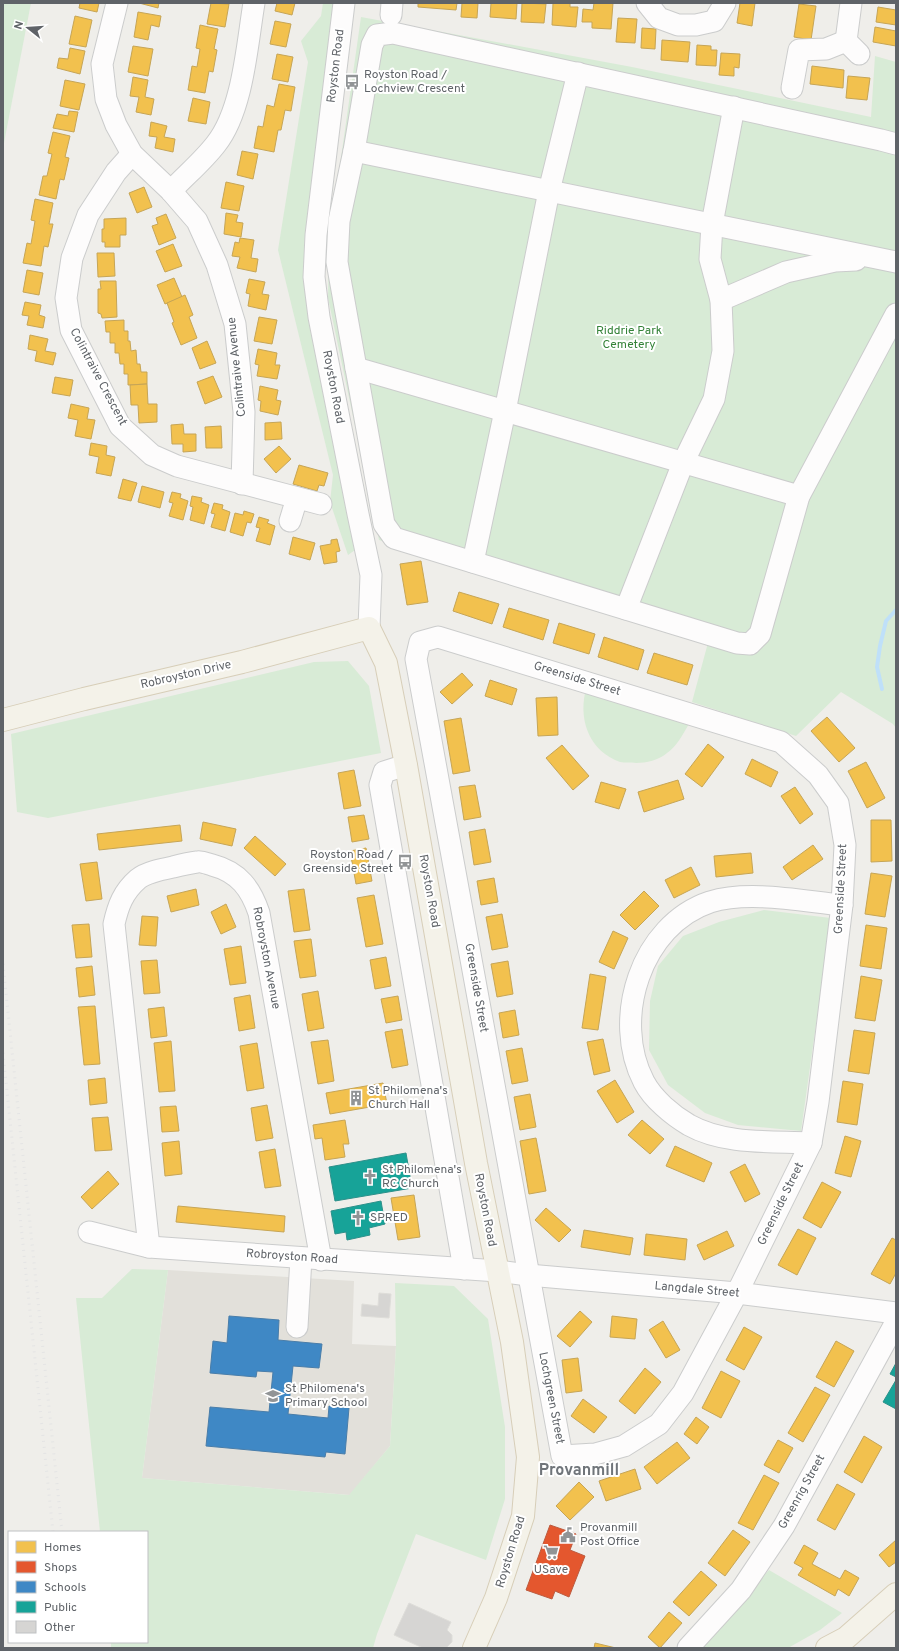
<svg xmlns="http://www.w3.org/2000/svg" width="899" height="1651" viewBox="0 0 899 1651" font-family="Overpass,sans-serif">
<rect width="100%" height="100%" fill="#efeeea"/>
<path fill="#e2e0da" d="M168,1270L354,1281L352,1344L396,1346L390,1446L350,1495L142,1478Z"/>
<g fill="#d8ebd6">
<path d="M3,3H31L3,148Z"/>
<path d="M323,3H334L305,233L304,275L310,317L355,550L348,555L330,502L333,475L278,250L308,62L301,41L321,16Z"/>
<path d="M361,17L632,67L871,117L875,56L896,62V728L893,724L841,692L796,736L692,702L709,639L379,540L328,298L329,242Z"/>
<path d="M348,661L369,686L381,753L48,818L17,812L11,734L314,662Z"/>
<path d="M585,693L689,724C683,734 677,746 667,753C659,760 646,763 636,763C631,762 625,763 620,762C590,751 579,722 585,693Z"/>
<path d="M764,910L831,918L801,1131L738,1125L705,1113L668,1085L649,1050L650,1001L658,966L683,936L719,922Z"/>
<path d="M132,1269L168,1270L142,1478L349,1495L390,1446L396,1346L395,1283L454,1286L488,1319L505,1427V1499L486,1560L416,1534L377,1634L373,1648H111V1642H147V1532H100L76,1298H102Z"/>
<path d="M769,1570L842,1613L820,1630L788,1648H697Z"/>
</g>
<g fill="#f2c14e" stroke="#c6a556">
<path d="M80,3H99L97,12L79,8Z"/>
<path d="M139,3H159L158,8Z"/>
<path d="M209,3L229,4L225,27L207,24L211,3Z"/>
<path d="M277,3H295L292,15L275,11Z"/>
<path d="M418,3H457L456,10L418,7Z"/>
<path d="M462,3H478L477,18L461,17Z"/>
<path d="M491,3H517L516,19L490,17Z"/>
<path d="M522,3L546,4L544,23L521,22Z"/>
<path d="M553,3H570V7H578L576,27L552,25Z"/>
<path d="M594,3H613L611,29L592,28V22H582L583,9L593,10Z"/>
<path d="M740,3H755L752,26L737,23Z"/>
<path d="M799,4L816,6L811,40L794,37Z"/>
<path d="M878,7L896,10V25L876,22Z"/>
<path d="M138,12L161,16L159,27L151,25L148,40L134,37Z"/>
<path d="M75,16L92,20L86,47L69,44Z"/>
<path d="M618,18L637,19L635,43L616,42Z"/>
<path d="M275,21L291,24L286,47L270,44Z"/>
<path d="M200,25L218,29L214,49L217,50L213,72L209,71L205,93L188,90L192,66L197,67L200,49L196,48Z"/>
<path d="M875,27L896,31V46L873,42Z"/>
<path d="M642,28L656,29L655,49L641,48Z"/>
<path d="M662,40L690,42L688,62L661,60Z"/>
<path d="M697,45L711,46V50H717L716,66L696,65Z"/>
<path d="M133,46L153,49L148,76L128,72Z"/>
<path d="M70,48L85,51L80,74L57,68L59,58L68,59Z"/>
<path d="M721,53L740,54L739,68L734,67V76L719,75Z"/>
<path d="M277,54L293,57L288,82L272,79Z"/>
<path d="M812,66L844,70L843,88L810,84Z"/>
<path d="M848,76L870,78L867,100L846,98Z"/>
<path d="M133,77L148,80L145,97L154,99L151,115L136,112L139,97L130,96Z"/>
<path d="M65,80L85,84L79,110L60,106Z"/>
<path d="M279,84L295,87L291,111L285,110L281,130H278L274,152L254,148L258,126L263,127L267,105L274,107Z"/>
<path d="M193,98L210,102L206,124L188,121Z"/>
<path d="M69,111L78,112L74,132L53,128L57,114L68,116Z"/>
<path d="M151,122L167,126L164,137L175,139L173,152L155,148L157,137L149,136Z"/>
<path d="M53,132L70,136L65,157L69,158L64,180L60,179L56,199L39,195L43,176H47L52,154L48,153Z"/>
<path d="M242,151L258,154L253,179L237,175Z"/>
<path d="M226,182L244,186L239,211L221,208Z"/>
<path d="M144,187L152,207L137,213L129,193Z"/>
<path d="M35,199L53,203L49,224H53L48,247L44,246L41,266L23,263L27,243L31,244L35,221L31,220Z"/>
<path d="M226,213L238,215L236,222L243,223L241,237L224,234Z"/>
<path d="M166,214L176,238L159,245L152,226L158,224L156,218Z"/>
<path d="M126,218V235H120V247H105V242H102V229H104V219Z"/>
<path d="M240,238L254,240L251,258L258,259L256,272L237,268L240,257L232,256L235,242L239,243Z"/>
<path d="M173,244L182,266L165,272L156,251Z"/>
<path d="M97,253H114L115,276L98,277Z"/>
<path d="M27,270L43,273L39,295L23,292Z"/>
<path d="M174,278L182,297L165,304L157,285Z"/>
<path d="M249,279L265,282L262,294L269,295L266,310L248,306L250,294L246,293Z"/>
<path d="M100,281H116L117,317L102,318L101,314L98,313V289H101Z"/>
<path d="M185,295L193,315L189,317L197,338L181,345L172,323L174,322L167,303Z"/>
<path d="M25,302L41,305L39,315L45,317L43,328L27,325L29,316L22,315Z"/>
<path d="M259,317L277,320L272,344L254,341Z"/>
<path d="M124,320V331H128V341H130L131,351L136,350L137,364H140L141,372H147V384L128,385V374H124V364H120L119,353H115V343H110V332H106L105,321Z"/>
<path d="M30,335L48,339L45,351L56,353L53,365L35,361L37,351L28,349Z"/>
<path d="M207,341L216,363L200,369L192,348Z"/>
<path d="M258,349L277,353L275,365H280L277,379L257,376L259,365L255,364Z"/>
<path d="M213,376L222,397L205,404L197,382Z"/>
<path d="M55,377L73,380L70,396L52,393Z"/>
<path d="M147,384L148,404H157V422L139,423L138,405H131L130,385Z"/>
<path d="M260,386L278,390L276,400L281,401L278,415L260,411L261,401L258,400Z"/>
<path d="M71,404L89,408L87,419L95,420L91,439L75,436L78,420L68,418Z"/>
<path d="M281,422L282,439L265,440V423Z"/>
<path d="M183,424L184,434H196V451L183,452V444H172L171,425Z"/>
<path d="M221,426L222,448H206L205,427Z"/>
<path d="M91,443L107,446L106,455L115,457L111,476L96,473L99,457L89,455Z"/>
<path d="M279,446L291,459L276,473L264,459Z"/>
<path d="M299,465L328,473L324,486L319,485L317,491L293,484Z"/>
<path d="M123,479L137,483L131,501L118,498Z"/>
<path d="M142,486L164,492L160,508L138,502Z"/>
<path d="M172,492L181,494L180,498L188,501L183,520L169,516L173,503L169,502Z"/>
<path d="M192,496L202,498L201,502L209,505L204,524L190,520L193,507L190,506Z"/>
<path d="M214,503L223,505L222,509L230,512L225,531L211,527L215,514L211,513Z"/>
<path d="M244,511L254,514L251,523L247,522L243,536L230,532L235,513L243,515Z"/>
<path d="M259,517L269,520L267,523L275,526L270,545L256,541L260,528L256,527Z"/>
<path d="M293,537L315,543L310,560L289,554Z"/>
<path d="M337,539L340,551L336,552L337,562L324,564L320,546L331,544V540Z"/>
<path d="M421,561L428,602L407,605L400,564Z"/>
<path d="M459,592L499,604L492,624L453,611Z"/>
<path d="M509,608L549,620L543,640L503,627Z"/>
<path d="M559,623L595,634L589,654L553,643Z"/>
<path d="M604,637L644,650L638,670L598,657Z"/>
<path d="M654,653L693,665L687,685L647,673Z"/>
<path d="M462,673L473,685L452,704L440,692Z"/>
<path d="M490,680L517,689L512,705L485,696Z"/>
<path d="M557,697L558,735L538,736L536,698Z"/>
<path d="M827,717L855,748L839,762L811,731Z"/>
<path d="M461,718L470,771L453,774L444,721Z"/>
<path d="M708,744L724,757L702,787L685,774Z"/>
<path d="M562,745L589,776L573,790L546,758Z"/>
<path d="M752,759L778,772L771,787L745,774Z"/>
<path d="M866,762L885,798L867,808L848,771Z"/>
<path d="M354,770L361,806L344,809L338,773Z"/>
<path d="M678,780L684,799L644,812L638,792Z"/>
<path d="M601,782L626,789L619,809L595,802Z"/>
<path d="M475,785L481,817L464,820L459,787Z"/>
<path d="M795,787L813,814L800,824L781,796Z"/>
<path d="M364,815L369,839L352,842L348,817Z"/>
<path d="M871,820H891L892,861L871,862Z"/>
<path d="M203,822L236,829L232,846L200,839Z"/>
<path d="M180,825L182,841L99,850L97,834Z"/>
<path d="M485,829L491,862L474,865L469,832Z"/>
<path d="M255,836L286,864L275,876L244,848Z"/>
<path d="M813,845L823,859L792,880L783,867Z"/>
<path d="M366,848L372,881L356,884L350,851Z"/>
<path d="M751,853L753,873L716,877L714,856Z"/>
<path d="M97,862L102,899L86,901L80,864Z"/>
<path d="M691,867L700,885L674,898L665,880Z"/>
<path d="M871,873L892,876L885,917L865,914Z"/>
<path d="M494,878L498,902L481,905L477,881Z"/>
<path d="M196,889L199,905L171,912L167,896Z"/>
<path d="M304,889L310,930L294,932L288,891Z"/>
<path d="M644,891L659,906L635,930L620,915Z"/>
<path d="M374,895L383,944L366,947L357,898Z"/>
<path d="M226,904L236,927L221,934L211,912Z"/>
<path d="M502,914L508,947L492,950L486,917Z"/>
<path d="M142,916L158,917L156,946L139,945Z"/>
<path d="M89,924L92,957L76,958L72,925Z"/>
<path d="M866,925L887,928L881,969L860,966Z"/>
<path d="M613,931L628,938L614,969L599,962Z"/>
<path d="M311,939L316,976L300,978L294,941Z"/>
<path d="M241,946L246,983L230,985L224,949Z"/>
<path d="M386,957L391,986L375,989L370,960Z"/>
<path d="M157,960L160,993L144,994L141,961Z"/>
<path d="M508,961L513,994L497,997L491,964Z"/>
<path d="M92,966L95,995L79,997L76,968Z"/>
<path d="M590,974L606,977L598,1030L582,1028Z"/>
<path d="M861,976L882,980L875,1021L855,1018Z"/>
<path d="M318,991L324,1028L308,1031L302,994Z"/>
<path d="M250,995L255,1028L239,1031L234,998Z"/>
<path d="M398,996L402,1020L386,1023L381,999Z"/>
<path d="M95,1006L100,1064L84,1065L78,1007Z"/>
<path d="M164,1007L167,1036L151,1038L148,1009Z"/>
<path d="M515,1010L519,1035L503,1038L499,1013Z"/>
<path d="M402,1029L408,1065L392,1068L385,1032Z"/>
<path d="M854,1030L875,1033L869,1074L848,1071Z"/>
<path d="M603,1039L610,1071L594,1075L587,1042Z"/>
<path d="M328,1040L334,1081L318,1084L311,1042Z"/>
<path d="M171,1041L175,1091L159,1092L154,1043Z"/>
<path d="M257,1043L264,1088L247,1091L240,1046Z"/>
<path d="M522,1048L528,1081L512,1084L506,1051Z"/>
<path d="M105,1078L107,1103L90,1105L88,1080Z"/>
<path d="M615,1080L634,1112L617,1123L597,1091Z"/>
<path d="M843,1081L863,1084L857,1125L837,1122Z"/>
<path d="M383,1083L387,1104L330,1114L326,1093Z"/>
<path d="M530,1094L536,1127L520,1130L514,1097Z"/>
<path d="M267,1105L273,1138L256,1141L251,1108Z"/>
<path d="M176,1106L179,1131L162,1132L160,1107Z"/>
<path d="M108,1117L112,1150L95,1151L92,1118Z"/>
<path d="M345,1120L349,1144H343L345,1157L325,1160L322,1138L315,1139L313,1125Z"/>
<path d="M642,1120L664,1139L650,1154L628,1135Z"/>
<path d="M845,1136L861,1141L851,1177L835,1173Z"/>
<path d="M536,1138L546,1191L529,1194L520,1141Z"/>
<path d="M179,1141L182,1174L165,1176L162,1143Z"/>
<path d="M675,1146L712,1163L704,1182L666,1166Z"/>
<path d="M275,1149L281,1186L265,1188L259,1152Z"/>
<path d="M745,1164L760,1194L745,1202L730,1172Z"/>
<path d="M108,1171L119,1184L92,1209L81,1197Z"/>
<path d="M822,1182L841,1192L821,1228L803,1218Z"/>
<path d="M414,1195L420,1237L398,1240L391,1198Z"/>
<path d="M178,1206L285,1216L284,1232L176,1222Z"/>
<path d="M546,1208L571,1230L559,1242L535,1220Z"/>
<path d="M798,1229L816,1238L797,1275L778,1265Z"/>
<path d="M584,1230L633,1238L630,1255L581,1247Z"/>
<path d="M727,1231L734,1246L704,1260L697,1245Z"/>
<path d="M646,1234L687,1239L685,1260L644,1255Z"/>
<path d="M892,1238L896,1240V1273L890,1284L871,1274Z"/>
<path d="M580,1311L592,1322L570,1347L557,1336Z"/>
<path d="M612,1316L637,1319L635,1339L610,1337Z"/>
<path d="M663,1321L680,1350L666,1358L649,1330Z"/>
<path d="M744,1327L762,1337L744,1370L726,1360Z"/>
<path d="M836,1341L854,1351L834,1387L816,1377Z"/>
<path d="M578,1358L582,1391L566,1393L562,1360Z"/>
<path d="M645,1368L661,1382L635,1414L619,1401Z"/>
<path d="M721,1371L740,1381L721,1418L702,1408Z"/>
<path d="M815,1387L830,1395L803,1442L788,1433Z"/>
<path d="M583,1399L607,1417L594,1433L571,1416Z"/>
<path d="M696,1417L709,1427L697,1444L684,1434Z"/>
<path d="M864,1436L882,1447L862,1483L844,1472Z"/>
<path d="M778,1440L793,1448L779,1473L764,1465Z"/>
<path d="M677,1442L690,1458L657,1484L644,1467Z"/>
<path d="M635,1469L641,1489L606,1501L599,1481Z"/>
<path d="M764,1475L779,1483L753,1530L738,1523Z"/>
<path d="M579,1482L594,1497L570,1520L556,1506Z"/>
<path d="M837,1484L855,1494L835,1530L817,1520Z"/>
<path d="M733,1530L750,1542L725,1576L708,1563Z"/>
<path d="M896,1540V1562L889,1567L879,1555Z"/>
<path d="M804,1545L818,1553L812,1564L840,1579L845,1570L859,1578L849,1596L838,1589L835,1596L798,1575L803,1568L794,1563Z"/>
<path d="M701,1571L717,1585L689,1616L673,1602Z"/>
<path d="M669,1612L682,1623L660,1648L648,1637Z"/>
<path d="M595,1643L616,1648H594Z"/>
</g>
<path fill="#e4572e" stroke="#bc5b3f" d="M550,1525L576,1534L570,1550L585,1556L569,1597L555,1591L552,1599L526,1590Z"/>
<path fill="#3f88c5" stroke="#497da9" d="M229,1316L279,1320L278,1340L322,1344L319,1368L293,1366L288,1414L328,1418L329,1406L349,1408L345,1454L326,1452L325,1457L206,1446L210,1407L269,1412L273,1372L257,1371L256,1377L210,1373L213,1341L227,1343Z"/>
<g fill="#17a398" stroke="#2d908a">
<path d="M406,1153L412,1188L335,1201L329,1167Z"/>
<path d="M381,1201L385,1224L369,1228L370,1235L347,1240L346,1232L335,1234L331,1211Z"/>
<path d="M896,1363V1377L890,1374Z"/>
<path d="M896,1380V1409L883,1402Z"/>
</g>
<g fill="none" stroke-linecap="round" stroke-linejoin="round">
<path stroke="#bfe0f9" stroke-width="4" d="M882,689L877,667L880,646L886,621L896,610"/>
</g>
<g fill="#d6d5d3" stroke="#deddd9">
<path d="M379,1293L391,1294L389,1318L361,1316L362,1304L378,1306Z"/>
<path d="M409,1603L451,1622L447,1630L452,1635V1642L447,1647L423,1648L394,1635Z"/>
</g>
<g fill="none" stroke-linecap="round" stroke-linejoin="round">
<g stroke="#cbcccc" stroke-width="23">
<g id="minor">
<path d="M117,3L102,64L106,99L116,125L132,154L171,191L197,221L217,265L235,324L244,412L242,484"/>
<path d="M344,3L316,235L314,277L319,317L358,514L371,575L369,628"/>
<path d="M647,3L659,18L678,25H696L714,21L725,3"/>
<path d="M851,3L846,41L859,54"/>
<path d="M391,15L392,3"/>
<path d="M792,88L799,50L826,49L846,41"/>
<path d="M896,144L881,140L393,33L377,35L372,45L354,151L339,221L337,262L384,524L394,538L737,643L750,644L760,634L799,496L896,314"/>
<path d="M354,151L896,262"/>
<path d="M132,154L116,172L88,215L72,258L66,298L71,330L120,426L152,455L177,466L321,504"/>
<path d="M171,191C186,175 203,161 216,144C243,110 247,45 254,3"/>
<path d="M721,300L786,272L835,261L856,260"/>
<path d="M356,368L799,496"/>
<path d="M290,521L297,498"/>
<path d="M473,562L505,411L549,191L578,73"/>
<path d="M626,609L683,463L714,399L723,351L721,300L710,259L712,224L734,107"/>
<path d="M438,637L781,742L818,775L838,803L845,845L842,905L818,1102L811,1143L737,1293L683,1393L659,1424L624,1446L595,1454L562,1456L416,659L420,642Z"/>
<path d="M406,765L384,772L380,785L464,1269"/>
<path d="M811,1143C771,1141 725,1145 689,1125C672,1115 653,1099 644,1082C611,1019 641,925 710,902C749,890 801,901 842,905"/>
<path d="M89,1232L149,1247L498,1271L528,1275L737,1293L896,1313"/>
<path d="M149,1247L114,924C118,906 123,892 138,879C147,872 163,869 173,867C181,865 189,863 197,862C202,861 208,864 212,865C239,872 251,889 259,913L321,1260"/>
<path d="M297,1327L301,1258"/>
<path d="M688,1648L741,1590L784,1526L896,1322"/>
</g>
</g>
<g stroke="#d7ceb8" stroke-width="24">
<g id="major">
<path d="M3,720L84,699L242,662L369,628L386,663L406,765L476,1163L512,1342L528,1457L523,1516L496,1598L474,1648"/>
<path d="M827,1648L846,1638L896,1594"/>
</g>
</g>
<use href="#minor" stroke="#fdfcfc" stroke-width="21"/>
<use href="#major" stroke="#f4f2e9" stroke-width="22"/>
<g stroke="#e4e4e4" stroke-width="3" stroke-dasharray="1 5" stroke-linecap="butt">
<path d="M3,964L62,1532"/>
<path d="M3,1053L53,1532"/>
<path d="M64,1642L65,1648"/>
<path d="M74,1642V1648"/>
</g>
</g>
<defs>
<g id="bus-bare" transform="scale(1.2)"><path d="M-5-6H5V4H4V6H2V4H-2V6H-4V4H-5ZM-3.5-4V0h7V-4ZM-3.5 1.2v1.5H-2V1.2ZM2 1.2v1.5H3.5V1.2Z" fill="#919496" stroke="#fff" stroke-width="2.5" paint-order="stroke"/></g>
<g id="building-bare" transform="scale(1.2)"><path d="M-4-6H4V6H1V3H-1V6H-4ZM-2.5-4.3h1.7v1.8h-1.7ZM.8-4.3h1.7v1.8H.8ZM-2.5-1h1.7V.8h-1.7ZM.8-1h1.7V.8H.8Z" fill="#919496" stroke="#fff" stroke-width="2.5" paint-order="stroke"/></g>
<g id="church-bare" transform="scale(1.2)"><path d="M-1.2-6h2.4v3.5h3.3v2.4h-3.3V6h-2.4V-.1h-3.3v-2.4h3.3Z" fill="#919496" stroke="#fff" stroke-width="2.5" paint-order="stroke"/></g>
<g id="school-bare" transform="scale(1.2)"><path d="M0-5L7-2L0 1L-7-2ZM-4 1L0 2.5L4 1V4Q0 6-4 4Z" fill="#919496" stroke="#fff" stroke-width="2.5" paint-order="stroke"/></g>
<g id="civic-bare" transform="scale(1.2)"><path d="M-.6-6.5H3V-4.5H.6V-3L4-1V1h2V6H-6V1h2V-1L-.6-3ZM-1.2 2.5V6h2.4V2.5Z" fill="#919496" stroke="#fff" stroke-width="2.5" paint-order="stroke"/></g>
<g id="supermarket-bare" transform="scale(1.2)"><path d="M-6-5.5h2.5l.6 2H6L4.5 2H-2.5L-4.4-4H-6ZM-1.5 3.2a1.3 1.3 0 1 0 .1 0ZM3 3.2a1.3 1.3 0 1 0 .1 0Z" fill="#919496" stroke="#fff" stroke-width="2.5" paint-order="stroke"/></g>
</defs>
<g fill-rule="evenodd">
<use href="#bus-bare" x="352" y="82"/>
<use href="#bus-bare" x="405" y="862"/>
<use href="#building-bare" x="356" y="1098"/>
<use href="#church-bare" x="370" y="1177"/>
<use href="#church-bare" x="358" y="1218"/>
<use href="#school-bare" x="273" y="1396"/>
<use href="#civic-bare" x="568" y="1535"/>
<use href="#supermarket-bare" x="551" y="1552"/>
</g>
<g text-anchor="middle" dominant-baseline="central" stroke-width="4" stroke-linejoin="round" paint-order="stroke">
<g font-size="12" fill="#5f6368" stroke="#fff">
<text transform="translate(336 66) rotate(-83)">Royston Road</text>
<text transform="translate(237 367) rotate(-96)">Colintraive Avenue</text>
<text transform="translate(98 377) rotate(62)">Colintraive Crescent</text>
<text transform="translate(333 387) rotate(79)">Royston Road</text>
<text transform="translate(186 675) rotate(-13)">Robroyston Drive</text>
<text transform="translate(577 679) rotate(17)">Greenside Street</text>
<text transform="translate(841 889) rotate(-87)">Greenside Street</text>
<text transform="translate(429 891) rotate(80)">Royston Road</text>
<text transform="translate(266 958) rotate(79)">Robroyston Avenue</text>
<text transform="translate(476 988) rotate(80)">Greenside Street</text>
<text transform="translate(781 1204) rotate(-64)">Greenside Street</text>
<text transform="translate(485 1210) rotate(79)">Royston Road</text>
<text transform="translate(292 1257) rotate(4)">Robroyston Road</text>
<text transform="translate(697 1290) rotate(5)">Langdale Street</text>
<text transform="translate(551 1398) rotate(79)">Lochgreen Street</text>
<text transform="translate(802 1492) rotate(-61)">Greenrig Street</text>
<text transform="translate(511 1552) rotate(-73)">Royston Road</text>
</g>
<g font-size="12" fill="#5f6368" stroke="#fff" text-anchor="start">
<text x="364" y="75">Royston Road /<tspan x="364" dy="14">Lochview Crescent</tspan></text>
<text x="393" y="855" text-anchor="end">Royston Road /<tspan x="393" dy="14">Greenside Street</tspan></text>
<text x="368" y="1091">St Philomena's<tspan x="368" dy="14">Church Hall</tspan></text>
<text x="382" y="1170">St Philomena's<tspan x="382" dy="14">RC Church</tspan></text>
<text x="370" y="1218">SPRED</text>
<text x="285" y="1389">St Philomena's<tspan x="285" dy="14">Primary School</tspan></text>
<text x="580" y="1528">Provanmill<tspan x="580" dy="14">Post Office</tspan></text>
<text x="551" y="1570" text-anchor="middle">USave</text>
</g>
<g font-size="12" fill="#348238" stroke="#fff">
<text x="629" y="331">Riddrie Park<tspan x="629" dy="14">Cemetery</tspan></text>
</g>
<g font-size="16" font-weight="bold" fill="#70757a" stroke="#fff">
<text x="579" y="1471">Provanmill</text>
</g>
</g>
<rect width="899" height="1651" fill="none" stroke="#5f6368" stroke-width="8"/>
<rect x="8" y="1531" width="140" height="112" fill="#ffffff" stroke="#bfc1c3"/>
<rect x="16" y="1541" width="20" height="12" fill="#f2c14e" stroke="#bfc1c3"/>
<text x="44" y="1551" font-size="12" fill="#5f6368">Homes</text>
<rect x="16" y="1561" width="20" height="12" fill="#e4572e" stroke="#bfc1c3"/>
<text x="44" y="1571" font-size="12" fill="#5f6368">Shops</text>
<rect x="16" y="1581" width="20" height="12" fill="#3f88c5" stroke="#bfc1c3"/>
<text x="44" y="1591" font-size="12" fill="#5f6368">Schools</text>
<rect x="16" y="1601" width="20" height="12" fill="#17a398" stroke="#bfc1c3"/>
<text x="44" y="1611" font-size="12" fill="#5f6368">Public</text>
<rect x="16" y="1621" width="20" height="12" fill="#d6d5d3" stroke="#bfc1c3"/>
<text x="44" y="1631" font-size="12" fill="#5f6368">Other</text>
<g transform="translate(28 28) rotate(287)" stroke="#ffffff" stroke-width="3" paint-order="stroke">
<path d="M0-3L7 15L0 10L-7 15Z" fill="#5f6368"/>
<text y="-6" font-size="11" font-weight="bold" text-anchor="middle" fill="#5f6368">N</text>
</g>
</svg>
